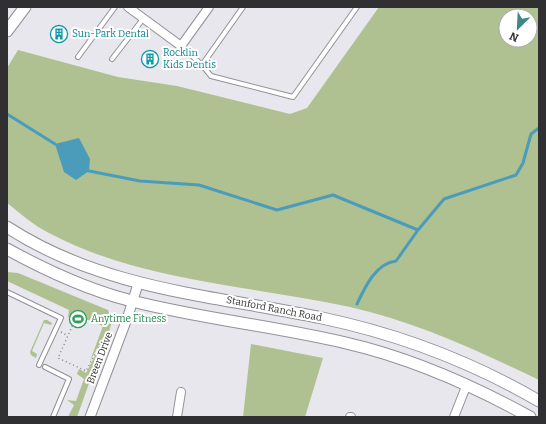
<svg xmlns="http://www.w3.org/2000/svg" width="546" height="424" viewBox="0 0 546 424" font-family="Bitter,serif">
<rect width="100%" height="100%" fill="#e7e7ed"/>
<g fill="#afc190" fill-rule="evenodd">
<path d="M379,7H539V380C478,351 417,322 350,307C250,285 141,282 49,233C34,226 20,213 7,203V68L18,50L118,77L177,86L290,114L307,108ZM506,16H530V40H506Z"/>
<path d="M7,272L18,273L108,310L112,321L109,332L107,331L90,361L103,326L81,317L79,321L68,317L69,310L7,281Z"/>
<path d="M44,320H47L52,323L51,325L44,323L32,351L37,354L36,358L31,355L30,352Z"/>
<path d="M107,333L77,417H68L74,405L67,400L76,401L84,379L77,374L79,369L86,373Z"/>
<path d="M251,344L323,358L305,417H243Z"/>
</g>
<path fill="#4b9cba" d="M79,138L90,159L89,171L76,180L64,172L55,144Z"/>
<g fill="none" stroke-linecap="round" stroke-linejoin="round">
<g stroke="#4b9cba" stroke-width="3">
<path d="M7,114L55,144"/>
<path d="M89,171L140,181L199,185L277,210L333,195L418,230L444,199L516,175L523,163L531,134L539,128"/>
<path d="M357,304C365,287 376,263 396,261L418,230"/>
</g>
<g stroke="#919197" stroke-width="6">
<g id="service">
<path d="M181,46L202,65L211,76L293,97L357,7"/>
<path d="M78,57L115,7"/>
<path d="M112,59L143,19"/>
<path d="M202,65L243,7"/>
<path d="M7,292L61,318L39,365"/>
<path d="M45,367L69,379L53,417"/>
</g>
</g>
<g stroke="#919197" stroke-width="10">
<g id="minor">
<path d="M128,7L181,46L209,7"/>
<path d="M177,417L181,392"/>
<path d="M350,417H351"/>
<path d="M454,417L467,384"/>
</g>
</g>
<g stroke="#919197" stroke-width="11">
<path id="tertiary" d="M90,417L128,316L138,284"/>
</g>
<g stroke="#919197" stroke-width="13">
<g id="secondary">
<path d="M7,31L25,7"/>
<path d="M7,227C104,290 212,295 322,318C398,334 472,362 539,401"/>
<path d="M7,249C47,271 88,290 132,301C202,319 275,326 346,343C411,358 472,385 530,417"/>
</g>
</g>
<g stroke="#848387" stroke-width="1.5" stroke-dasharray="1 3" stroke-linecap="butt">
<path d="M74,322L58,358L86,371L107,332L109,333"/>
<path d="M61,332L68,336"/>
</g>
<use href="#service" stroke="#fff" stroke-width="4"/>
<use href="#minor" stroke="#fff" stroke-width="8"/>
<use href="#tertiary" stroke="#fff" stroke-width="9"/>
<use href="#secondary" stroke="#fff" stroke-width="11"/>
</g>
<defs>
<g id="building-ring" transform="scale(0.9)"><circle r="9.5" fill="#fff" stroke="#0f9aa8" stroke-width="1.5"/><path d="M-4-6H4V6H1V3H-1V6H-4ZM-2.5-4.3h1.7v1.8h-1.7ZM.8-4.3h1.7v1.8H.8ZM-2.5-1h1.7V.8h-1.7ZM.8-1h1.7V.8H.8Z" fill="#0f9aa8"/></g>
<g id="stadium-ring" transform="scale(0.9)"><circle r="9.5" fill="#fff" stroke="#2e9e5b" stroke-width="1.5"/><path d="M0-5a6.5 5 0 1 0 0 10a6.5 5 0 1 0 0-10ZM-3.5-1.8h7v3.6h-7Z" fill="#2e9e5b"/></g>
</defs>
<g fill-rule="evenodd">
<use href="#building-ring" x="59" y="34"/>
<use href="#building-ring" x="150" y="59"/>
<use href="#stadium-ring" x="78" y="319"/>
</g>
<g text-anchor="middle" dominant-baseline="central" stroke-width="4" stroke-linejoin="round" paint-order="stroke">
<g font-size="10" fill="#0d838f" stroke="#fff" text-anchor="start">
<text x="72" y="34">Sun-Park Dental</text>
<text x="163" y="53">Rocklin<tspan x="163" dy="12">Kids Dentis</tspan></text>
</g>
<g font-size="10" fill="#302f32" stroke="#fff">
<text transform="translate(274 309) rotate(11)">Stanford Ranch Road</text>
<text transform="translate(100 358) rotate(-69)">Breen Drive</text>
</g>
<g font-size="10" fill="#27864d" stroke="#fff" text-anchor="start">
<text x="91" y="319">Anytime Fitness</text>
</g>
</g>
<rect width="546" height="424" fill="none" stroke="#302f32" stroke-width="16"/>
<g transform="translate(518 28) rotate(204)"><circle r="19" fill="#ffffff" stroke="#acacad"/>
<path d="M0-3L7 15L0 10L-7 15Z" fill="#3f8789"/>
<text y="-6" font-size="11" font-weight="bold" text-anchor="middle" fill="#302f32">N</text>
</g>
</svg>
